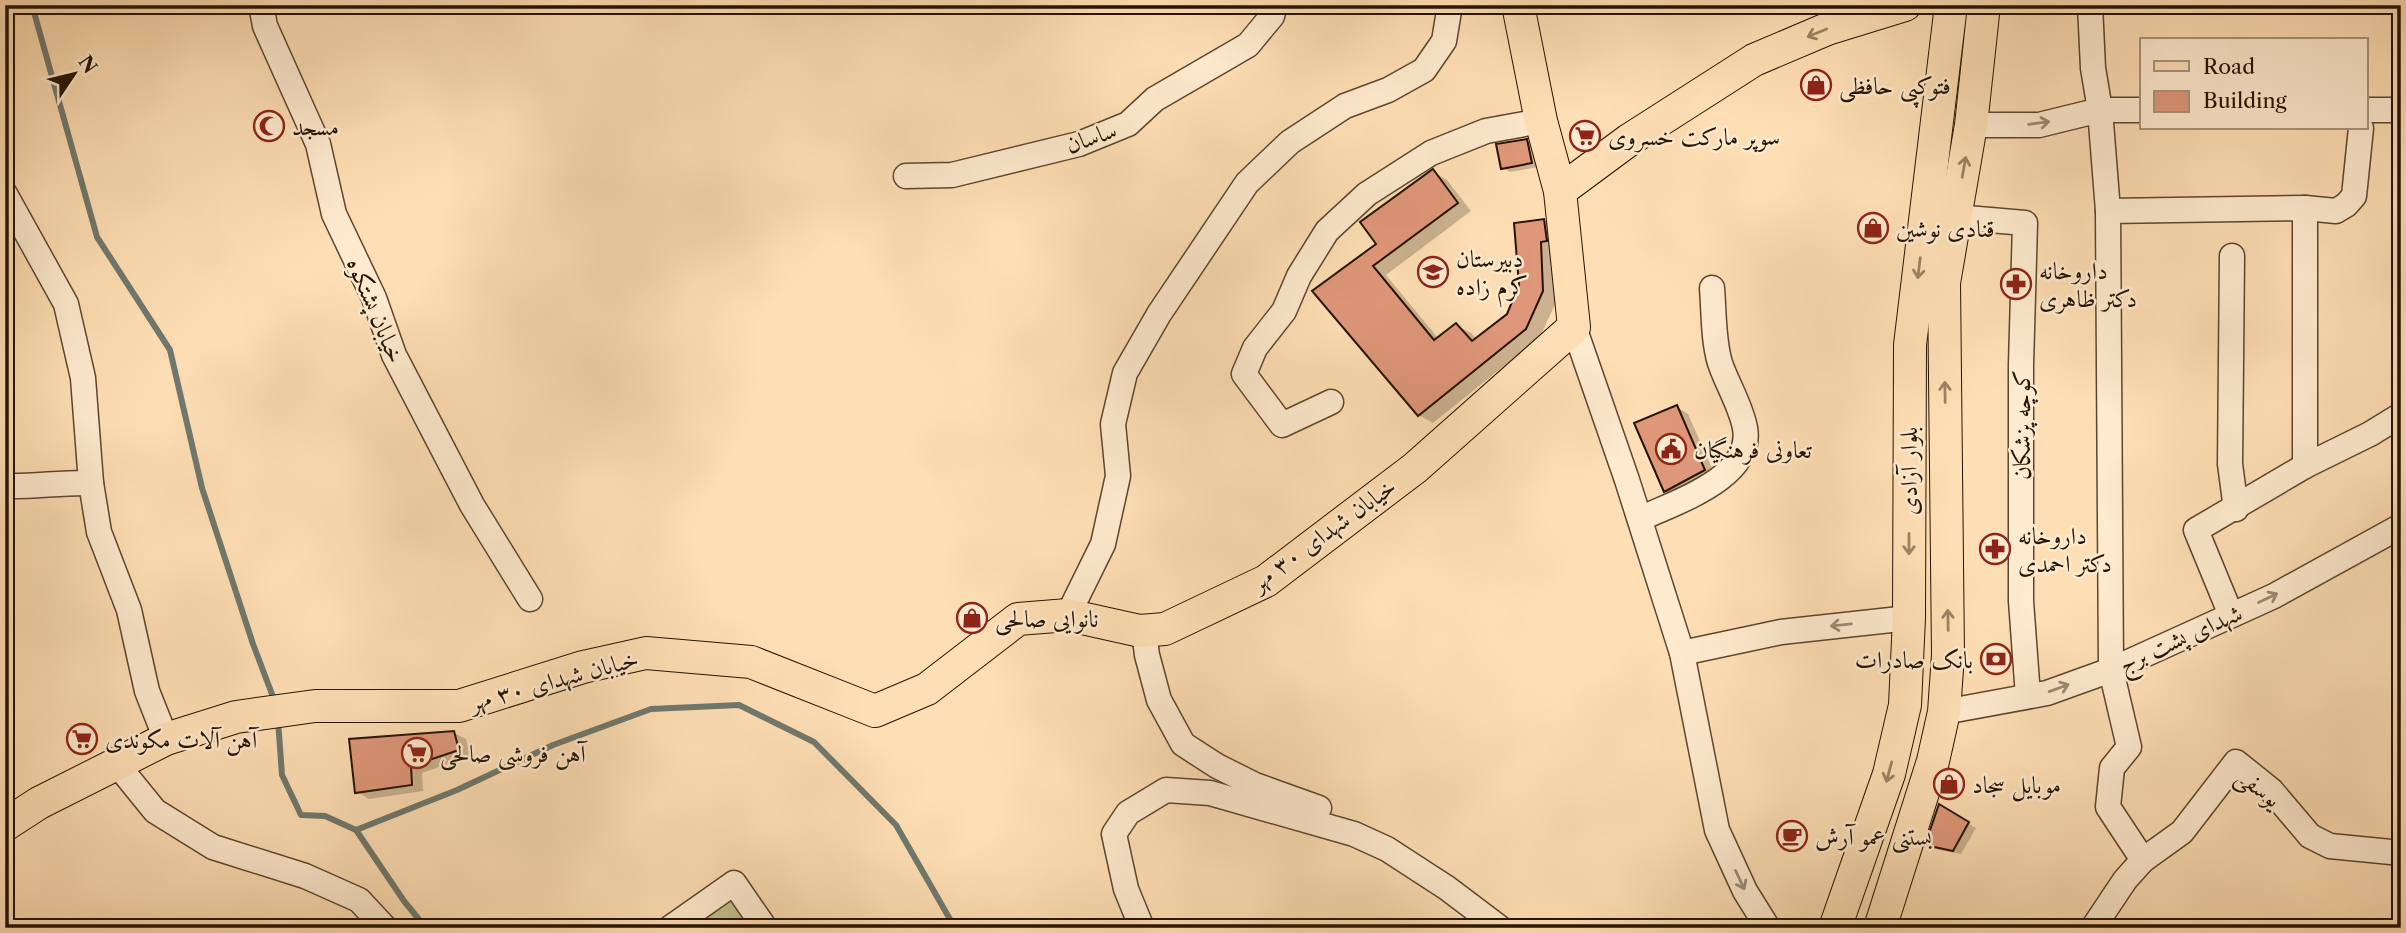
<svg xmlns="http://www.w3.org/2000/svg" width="2406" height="933" viewBox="0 0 2406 933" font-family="'Libre Caslon Text',Amiri,serif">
<rect width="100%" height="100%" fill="#fedeb4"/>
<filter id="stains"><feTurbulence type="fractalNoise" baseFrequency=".00286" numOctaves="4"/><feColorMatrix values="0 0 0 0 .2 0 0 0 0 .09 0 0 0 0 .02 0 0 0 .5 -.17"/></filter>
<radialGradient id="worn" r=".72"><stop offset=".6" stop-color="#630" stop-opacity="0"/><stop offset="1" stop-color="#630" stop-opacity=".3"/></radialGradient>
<path fill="#c3c08b" stroke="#746a46" stroke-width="2" d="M733,893L757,928H684Z"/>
<g fill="#0003">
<path d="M1526,141L1534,145L1539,167L1510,172L1503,168Z"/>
<path d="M1433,172L1447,180L1471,211L1386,275L1438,338L1456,325L1471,333L1477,340L1508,315L1544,220L1558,228L1557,300L1540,337L1433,423L1419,415L1315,291L1378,244Z"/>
<path d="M1677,407L1688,414L1716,477L1677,497L1666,491Z"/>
<path d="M454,733L466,739L470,756L422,773L423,791L369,799L357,792Z"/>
<path d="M1940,807L1976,828L1961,854L1935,849L1928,845Z"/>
</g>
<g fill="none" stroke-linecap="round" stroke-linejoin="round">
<g stroke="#70786d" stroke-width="6">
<path d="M32,5L97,237L170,350L202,488L253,644L275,702"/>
<path d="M278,720L282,775L301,815L325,816L356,830L404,901L426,928"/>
<path d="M356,830L457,790L553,745L651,709L739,705L814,742L896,825L955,928"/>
</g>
</g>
<g fill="#df9779" stroke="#251301" stroke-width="2">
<path d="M1527,139L1532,163L1501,169L1496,144Z"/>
<path d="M1433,169L1458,203L1373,266L1434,340L1456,323L1472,341L1507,314L1519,285L1514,223L1544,219L1547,241L1541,242L1543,291L1526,329L1418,416L1312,291L1376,244L1360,222Z"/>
<path d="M1677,405L1705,470L1664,492L1634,423Z"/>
<path d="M454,731L459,750L411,766L412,785L355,793L349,739Z"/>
<path d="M1939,804L1969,822L1953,851L1925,845Z"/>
</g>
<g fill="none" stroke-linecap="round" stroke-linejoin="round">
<g stroke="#5b462e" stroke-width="27">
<g id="minor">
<path d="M261,5L265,26L318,144L334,214L374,298L394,355L472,505L530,599"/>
<path d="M2090,5L2093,68L2100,110L2108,211L2111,670L2129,747L2112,768L2108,807L2143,860"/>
<path d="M2366,110H2401"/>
<path d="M1971,125H2039L2100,110H2142"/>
<path d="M906,176L952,175L1079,144L1128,124L1155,99L1248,45L1272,16L1275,5"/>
<path d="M5,194L66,304L83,378L91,483L99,532L129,610L147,691L166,739"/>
<path d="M2108,211L2305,208L2336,211L2346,205L2354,196L2361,128"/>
<path d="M1955,217L2025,223L2021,365V601L2028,696"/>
<path d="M2232,256L2230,464L2236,509"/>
<path d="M1574,327L1627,480L1682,653L1717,830L1745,891L1768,928"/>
<path d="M1331,402L1282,425L1244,374L1255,348L1284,311L1299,276L1327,231L1367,194L1431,153L1486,131L1541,121"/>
<path d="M2305,466V208"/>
<path d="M5,486C34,487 62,482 91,483"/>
<path d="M1640,519C1675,502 1754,478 1745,428C1741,406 1727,384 1720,363C1713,340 1714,312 1712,288"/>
<path d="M1068,615L1103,544L1118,476L1113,424L1125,373L1159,314L1247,183L1290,142L1345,106L1388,90L1424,70L1444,41L1450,5"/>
<path d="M2231,615L2196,530L2305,466L2370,434L2401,415"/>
<path d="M1144,631L1147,655L1159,700L1183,744L1217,766L1255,785L1319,808"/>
<path d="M1682,653L1781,632L1909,618"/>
<path d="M1944,712L2047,693L2111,670L2274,596L2401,526"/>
<path d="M116,763L155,811L213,847L305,876L359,900L385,928"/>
<path d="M670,928L734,883L765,928"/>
<path d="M1142,928L1126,889L1114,834L1128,813L1166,790L1210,793L1354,834L1387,849L1447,888L1500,928"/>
<path d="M2093,928L2125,880L2143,860L2182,832L2236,762L2271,790L2310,836L2330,846L2401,853"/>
</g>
</g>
<g stroke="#251301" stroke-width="34">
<g id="major">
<path d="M1560,191L1629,140L1754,60L1827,29L1905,5"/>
<path d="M5,825L39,803L166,739L236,717L315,706H459L583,667L646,653L751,662L875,711L927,689L1018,619L1068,615L1140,631L1165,629L1266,581L1415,468L1574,327L1560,191L1541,121L1518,5"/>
<path d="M1835,928L1889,774L1905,705L1909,618L1910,345L1951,5"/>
<path d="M1880,928L1933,761L1944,712L1948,655L1944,283L1971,125L1984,5"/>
</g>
</g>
<use href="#minor" stroke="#feeace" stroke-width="24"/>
<use href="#major" stroke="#fedeb4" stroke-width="32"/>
</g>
<defs><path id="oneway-shaft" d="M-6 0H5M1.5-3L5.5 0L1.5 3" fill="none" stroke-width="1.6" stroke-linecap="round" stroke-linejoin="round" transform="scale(1.75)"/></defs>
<g stroke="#9c8363">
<use href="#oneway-shaft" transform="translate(1817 33) rotate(158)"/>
<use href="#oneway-shaft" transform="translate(1964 167) rotate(-80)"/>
<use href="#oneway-shaft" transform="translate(1919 268) rotate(97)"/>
<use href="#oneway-shaft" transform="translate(1945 392) rotate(-91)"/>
<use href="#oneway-shaft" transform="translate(1909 544) rotate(90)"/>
<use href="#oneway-shaft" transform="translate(1948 620) rotate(-91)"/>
<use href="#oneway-shaft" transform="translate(1889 772) rotate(105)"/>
</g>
<g stroke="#9c8972">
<use href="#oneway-shaft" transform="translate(2039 123) rotate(-7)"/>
<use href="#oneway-shaft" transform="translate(2268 598) rotate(-26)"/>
<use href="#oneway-shaft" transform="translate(1841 625) rotate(174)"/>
<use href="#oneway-shaft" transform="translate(2059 688) rotate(-20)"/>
<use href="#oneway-shaft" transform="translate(1740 880) rotate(65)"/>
</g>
<defs>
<g id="shop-ring" transform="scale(1.575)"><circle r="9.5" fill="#feeace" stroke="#8f2418" stroke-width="1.5"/><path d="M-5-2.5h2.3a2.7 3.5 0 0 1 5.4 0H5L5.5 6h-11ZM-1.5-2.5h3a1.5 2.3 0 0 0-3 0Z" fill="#8f2418"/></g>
<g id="mosque-ring" transform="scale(1.575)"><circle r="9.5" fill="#feeace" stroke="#8f2418" stroke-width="1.5"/><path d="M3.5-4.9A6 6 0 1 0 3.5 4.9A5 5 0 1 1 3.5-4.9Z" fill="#8f2418"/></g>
<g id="supermarket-ring" transform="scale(1.575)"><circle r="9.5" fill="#feeace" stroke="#8f2418" stroke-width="1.5"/><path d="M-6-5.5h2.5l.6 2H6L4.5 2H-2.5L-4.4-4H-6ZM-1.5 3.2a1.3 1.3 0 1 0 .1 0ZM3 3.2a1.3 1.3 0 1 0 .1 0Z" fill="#8f2418"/></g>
<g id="school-ring" transform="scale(1.575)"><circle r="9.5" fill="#feeace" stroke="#8f2418" stroke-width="1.5"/><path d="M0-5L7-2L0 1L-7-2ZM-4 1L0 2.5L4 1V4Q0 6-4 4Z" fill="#8f2418"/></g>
<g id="pharmacy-ring" transform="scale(1.575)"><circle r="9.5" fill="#feeace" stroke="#8f2418" stroke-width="1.5"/><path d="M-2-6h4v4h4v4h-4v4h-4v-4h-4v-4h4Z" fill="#8f2418"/></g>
<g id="civic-ring" transform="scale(1.575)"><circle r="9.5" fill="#feeace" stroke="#8f2418" stroke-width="1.5"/><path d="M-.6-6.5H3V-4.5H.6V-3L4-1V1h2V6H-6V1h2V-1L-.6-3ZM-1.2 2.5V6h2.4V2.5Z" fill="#8f2418"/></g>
<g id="bank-ring" transform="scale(1.575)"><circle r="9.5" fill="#feeace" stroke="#8f2418" stroke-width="1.5"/><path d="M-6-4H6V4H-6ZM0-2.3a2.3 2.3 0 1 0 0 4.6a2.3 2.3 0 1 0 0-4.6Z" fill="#8f2418"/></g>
<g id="cafe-ring" transform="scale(1.575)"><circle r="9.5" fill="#feeace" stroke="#8f2418" stroke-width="1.5"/><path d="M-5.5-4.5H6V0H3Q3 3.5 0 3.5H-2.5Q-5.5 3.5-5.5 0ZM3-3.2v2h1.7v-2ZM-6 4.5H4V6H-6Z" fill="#8f2418"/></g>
</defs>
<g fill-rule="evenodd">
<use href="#shop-ring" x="1816" y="85"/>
<use href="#mosque-ring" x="269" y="126"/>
<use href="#supermarket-ring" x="1585" y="136"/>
<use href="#shop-ring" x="1873" y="228"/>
<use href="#school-ring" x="1433" y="272"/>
<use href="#pharmacy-ring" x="2016" y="284"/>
<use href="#civic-ring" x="1671" y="449"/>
<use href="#pharmacy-ring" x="1995" y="549"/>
<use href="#shop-ring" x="972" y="618"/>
<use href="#bank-ring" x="1996" y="659"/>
<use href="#supermarket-ring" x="82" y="739"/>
<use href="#supermarket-ring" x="417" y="753"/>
<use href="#shop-ring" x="1949" y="784"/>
<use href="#cafe-ring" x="1792" y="836"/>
</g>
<g text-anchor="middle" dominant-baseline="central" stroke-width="5" stroke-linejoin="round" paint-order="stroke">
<g font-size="24" fill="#251301" stroke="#feeace" text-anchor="start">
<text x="1839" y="85">فتوکپی حافظی</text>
<text x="292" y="126">مسجد</text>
<text x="1608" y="136">سوپر مارکت خسروی</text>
<text x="1896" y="228">قنادی نوشین</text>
<text x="1456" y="258">دبیرستان<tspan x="1456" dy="28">کرم زاده</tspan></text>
<text x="2039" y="270">داروخانه<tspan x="2039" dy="28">دکتر ظاهری</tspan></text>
<text x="1694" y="449">تعاونی فرهنگیان</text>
<text x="2018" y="535">داروخانه<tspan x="2018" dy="28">دکتر احمدی</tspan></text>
<text x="995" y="618">نانوایی صالحی</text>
<text x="1973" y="659" text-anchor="end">بانک صادرات</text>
<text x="105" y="739">آهن آلات مکوندی</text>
<text x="440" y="753">آهن فروشی صالحی</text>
<text x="1972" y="784">موبایل سجاد</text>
<text x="1815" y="836">بستنی عمو آرش</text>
</g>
<g font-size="24" fill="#251301" stroke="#feeace">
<text transform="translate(1091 137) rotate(-19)">ساسان</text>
<text transform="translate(376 310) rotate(67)">خیابان پشتکوه</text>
<text transform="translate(2021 425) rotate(-90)">کوچه پزشکان</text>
<text transform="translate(1908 471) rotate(-90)">بلوار آزادی</text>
<text transform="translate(1323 534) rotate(-36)">خیابان شهدای ۳۰ مهر</text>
<text transform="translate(2180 638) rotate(-24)">شهدای پشت برج</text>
<text transform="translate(554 680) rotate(-15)">خیابان شهدای ۳۰ مهر</text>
<text transform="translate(2259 787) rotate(38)">یوسفی</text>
</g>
</g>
<rect width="2406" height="933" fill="none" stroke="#fedeb4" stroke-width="28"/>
<rect x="7" y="7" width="2392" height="919" fill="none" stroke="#251301" stroke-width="3.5"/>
<rect x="14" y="14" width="2378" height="905" fill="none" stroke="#251301" stroke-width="2"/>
<rect x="2140" y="38" width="228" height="91" fill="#feeace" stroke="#a7947c" stroke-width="2"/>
<rect x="2154" y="61" width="35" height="10" fill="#fedeb4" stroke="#a7947c" stroke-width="2"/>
<text x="2203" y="74" font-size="21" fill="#251301">Road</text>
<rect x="2154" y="91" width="35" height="21" fill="#df9779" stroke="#a7947c" stroke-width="2"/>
<text x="2203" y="108" font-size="21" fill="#251301">Building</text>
<g transform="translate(74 74) rotate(55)" stroke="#feeace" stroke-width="5" paint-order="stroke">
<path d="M0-5L12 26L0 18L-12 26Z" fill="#251301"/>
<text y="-10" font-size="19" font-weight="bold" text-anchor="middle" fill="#251301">N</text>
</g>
<rect width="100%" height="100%" filter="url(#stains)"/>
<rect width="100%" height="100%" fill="url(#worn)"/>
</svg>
